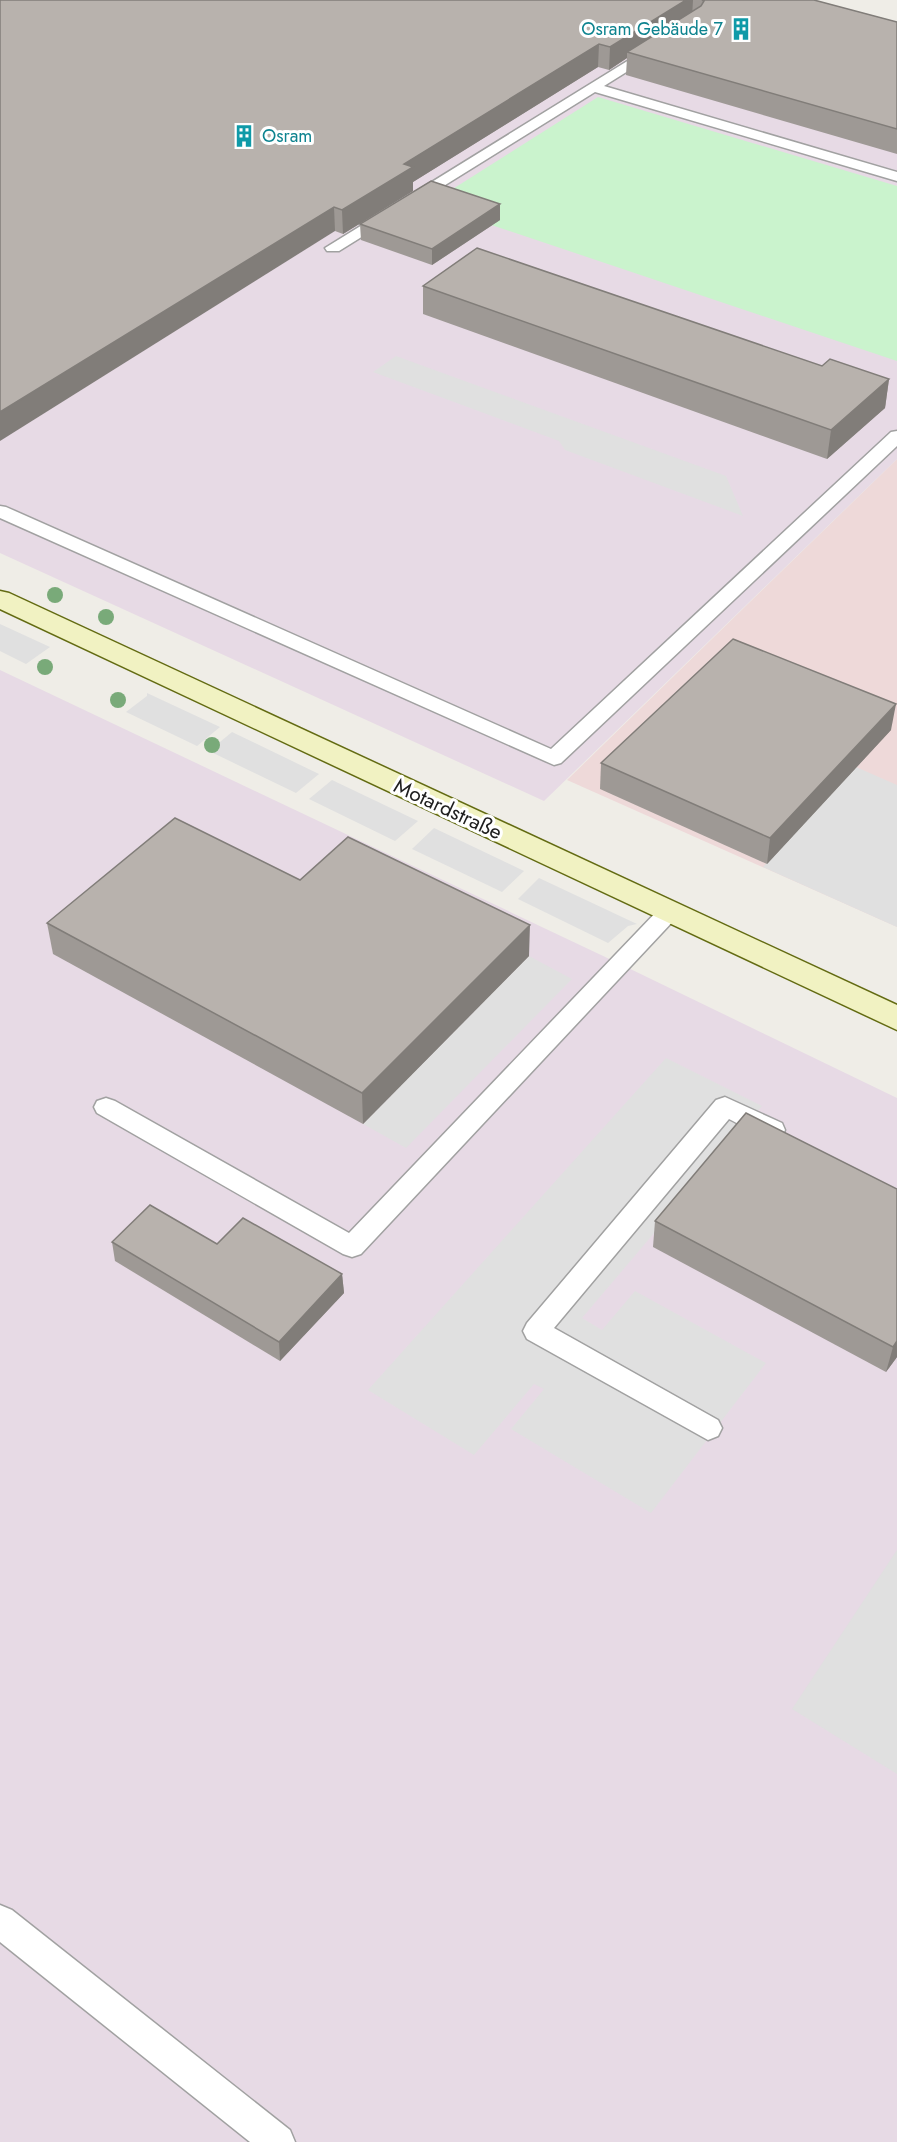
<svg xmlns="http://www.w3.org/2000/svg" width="897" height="2142" viewBox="0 0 897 2142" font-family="Jost,sans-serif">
<rect width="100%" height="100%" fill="#efede7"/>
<path fill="#eed9d9" d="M897,459V927L567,780Z"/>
<g fill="#e7dae5">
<path d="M0,0H809L897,24V459L544,801L0,553Z"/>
<path d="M0,670L620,964L897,1098V2142H0Z"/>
</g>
<path fill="#caf3cd" d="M598,97L897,186V361L429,204Z"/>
<g fill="#e0e0e0">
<path d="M396,356L726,476L743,516L565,450L559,441L373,372Z"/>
<path d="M0,624L50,647L26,664L0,651Z"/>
<path d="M147,693L220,727L197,746L126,712L147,696Z"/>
<path d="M232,732L319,774L296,793L209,751Z"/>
<path d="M856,767L897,785V927L763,867Z"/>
<path d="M332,780L418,821L395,841L309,799Z"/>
<path d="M434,828L524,871L502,892L412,849Z"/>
<path d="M539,878L637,924L628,926L608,943L518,899Z"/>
<path d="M529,956L572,979L406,1148L363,1124Z"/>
<path d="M666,1058L762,1106L582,1318L602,1330L635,1291L766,1363L651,1513L511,1429L544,1389L534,1384L474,1455L368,1390Z"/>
<path d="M897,1550V1774L792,1709Z"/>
</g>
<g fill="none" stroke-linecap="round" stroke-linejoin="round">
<g stroke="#a1a1a1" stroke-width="3">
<g id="lane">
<path d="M655,44L660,45L662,48L660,51L604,86L897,172V181L595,92L339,251H327L325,248Z"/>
<path d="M897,431V446L561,763L554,765L0,518V506L6,507L551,749L891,432Z"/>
<path d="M669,904L677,907L680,912L677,917L361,1254L352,1257L343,1254L97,1113L94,1107L97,1101L106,1098L115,1101L349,1233L661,907Z"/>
<path d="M725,1097L782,1123L785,1130L782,1137C764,1142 744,1126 729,1119L554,1328L718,1420L722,1428L718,1436L708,1440L527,1339L523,1331L527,1323L716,1100Z"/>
<path d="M0,1905L12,1910L290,2130L295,2142H250L0,1942Z"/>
</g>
</g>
<g stroke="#636b12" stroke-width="3">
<path id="secondary" d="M0,591L9,593L897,1005V1030L0,609Z"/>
</g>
<use href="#lane" fill="#fff" fill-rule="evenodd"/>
<use href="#secondary" fill="#f1f2c2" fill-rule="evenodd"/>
</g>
<g fill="#79aa79">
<circle cx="55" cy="595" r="8"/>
<circle cx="106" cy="617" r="8"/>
<circle cx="45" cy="667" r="8"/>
<circle cx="118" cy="700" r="8"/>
<circle cx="212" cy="745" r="8"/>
</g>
<g fill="#9e9995">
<path d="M0,0H814L897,22V154L626,75L627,58L609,70L598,67L413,182V191L343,234L335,231Z"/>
<path d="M500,220L432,265L361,240L360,224Z"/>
<path d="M423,286L889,379L885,408L827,459L423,314Z"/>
<path d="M891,730L767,864L600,789L601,763Z"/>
<path d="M300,880L529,956L363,1124L53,954L47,923Z"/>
<path d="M897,1189V1357L886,1372L653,1247L655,1221Z"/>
<path d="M112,1242L217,1244L342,1274L344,1293L280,1361L115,1261Z"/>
</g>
<g fill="#817d79">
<path d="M686,0H693L692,18L627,52V58L609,70L610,47Z"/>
<path d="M599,44L598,67L413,182V191L343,234L342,210L404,164Z"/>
<path d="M500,204V220L432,265V249Z"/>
<path d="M334,207L335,231L0,441V412Z"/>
<path d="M889,379L885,408L827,459L831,430Z"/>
<path d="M896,704L891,730L767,864L770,838Z"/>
<path d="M530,925L529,956L363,1124L362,1093Z"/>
<path d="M342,1274L344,1293L280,1361L279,1342Z"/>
<path d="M897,1341V1357L886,1372L893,1347Z"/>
</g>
<g fill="#b8b2ad" stroke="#817d79" stroke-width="1.5">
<path d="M0,0H686L610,47L599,44L404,164L413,167L342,210L334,207L0,412Z"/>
<path d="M702,0H814L897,22V129L627,52L701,6L704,1Z"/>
<path d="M431,181L500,204L432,249L360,224Z"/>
<path d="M477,248L822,366L830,359L889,379L831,430L423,286Z"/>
<path d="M733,639L896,704L770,838L601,763Z"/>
<path d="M175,818L300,880L348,837L530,925L362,1093L47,923Z"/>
<path d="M746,1113L897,1189V1341L893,1347L655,1221Z"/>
<path d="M150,1205L217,1244L243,1218L342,1274L279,1342L112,1242Z"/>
</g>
<defs>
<g id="building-bare" transform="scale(1.8)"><path d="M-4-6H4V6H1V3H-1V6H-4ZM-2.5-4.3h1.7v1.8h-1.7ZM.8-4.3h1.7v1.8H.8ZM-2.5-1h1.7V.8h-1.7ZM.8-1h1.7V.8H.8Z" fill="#0f9aa8" stroke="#fff" stroke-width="2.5" paint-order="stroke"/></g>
</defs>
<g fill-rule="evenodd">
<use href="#building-bare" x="741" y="29"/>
<use href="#building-bare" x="244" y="136"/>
</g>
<g text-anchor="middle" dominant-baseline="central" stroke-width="6" stroke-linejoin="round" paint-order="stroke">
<g font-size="18" fill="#0d838f" stroke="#fff" text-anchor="end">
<text x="723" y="29">Osram Gebäude 7</text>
<text x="262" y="136" text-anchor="start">Osram</text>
</g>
<g font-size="21" fill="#202020" stroke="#fff">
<text transform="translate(448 809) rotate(25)">Motardstraße</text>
</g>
</g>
</svg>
